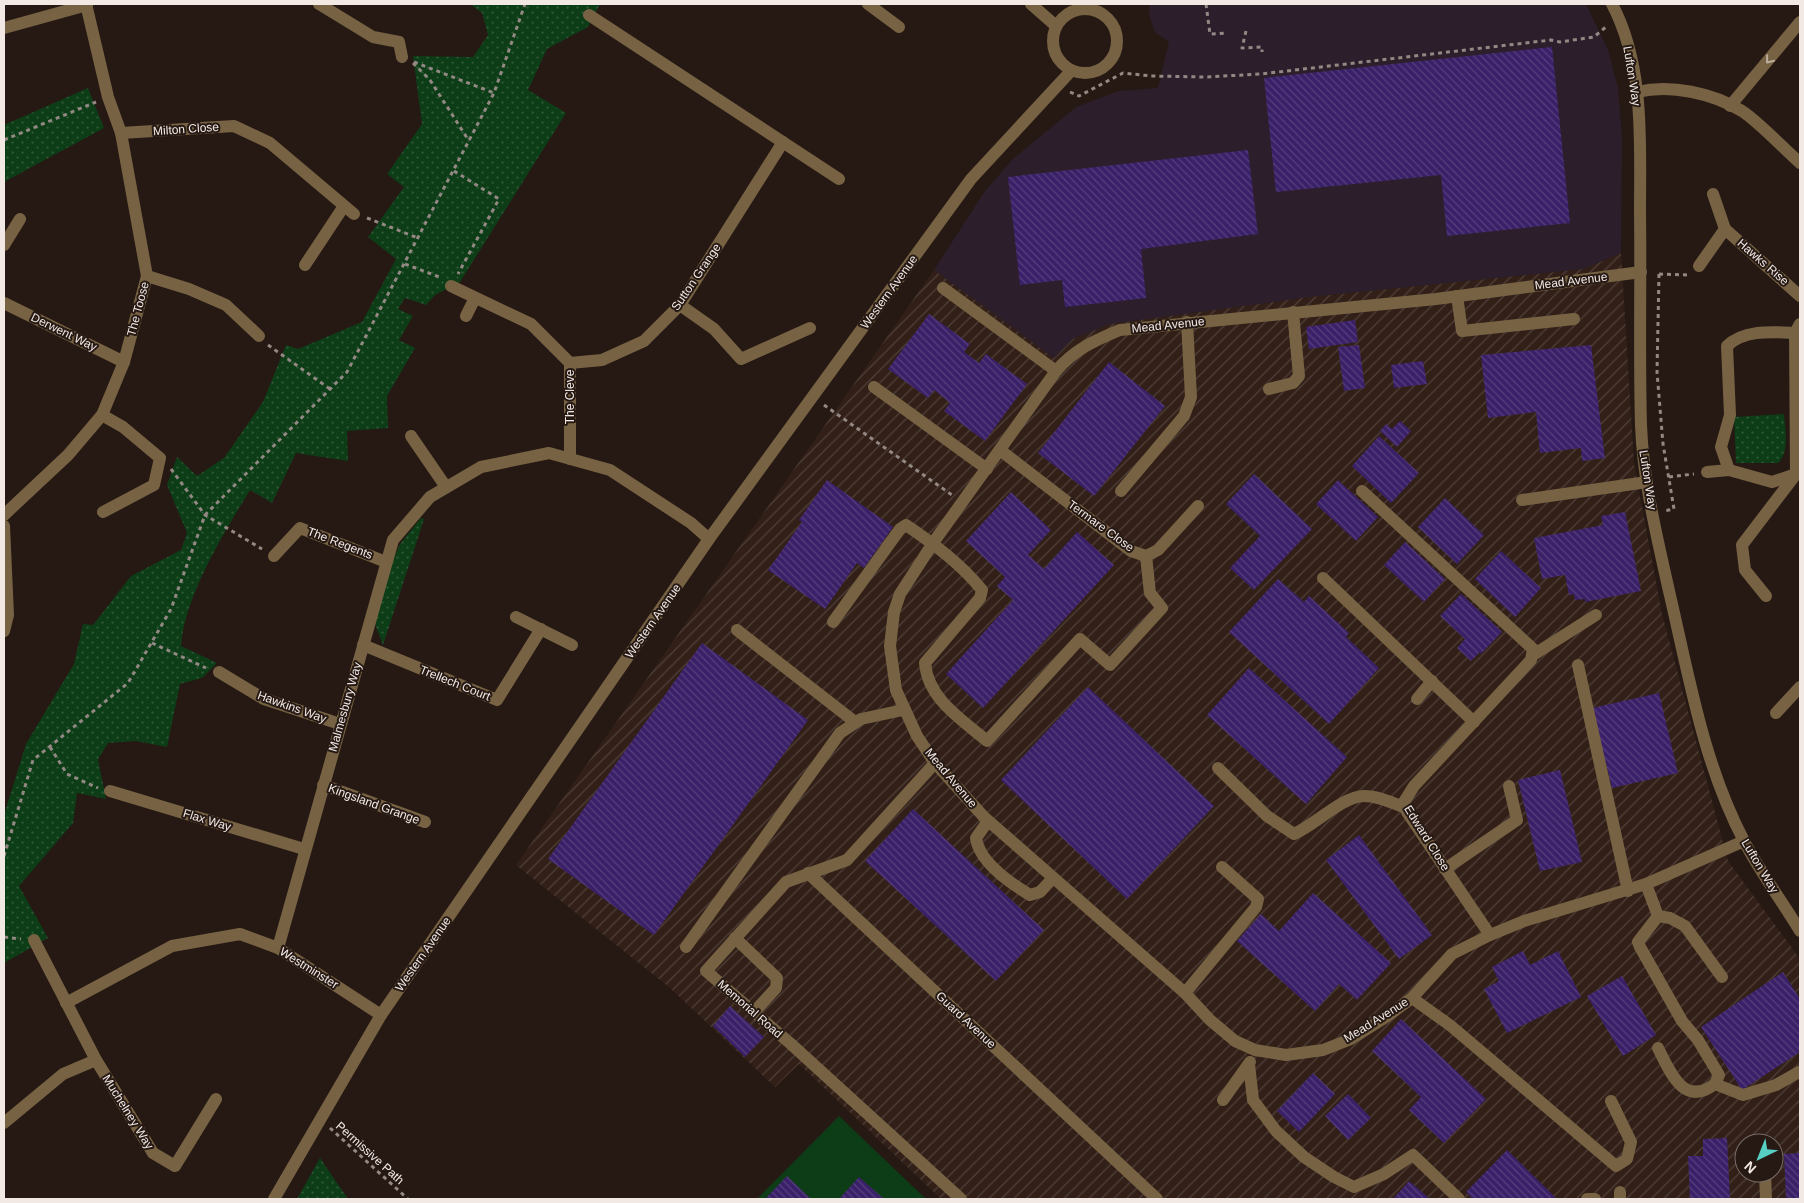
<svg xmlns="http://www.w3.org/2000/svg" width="1804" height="1203" viewBox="0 0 1804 1203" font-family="Arial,sans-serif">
<defs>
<pattern id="industrial-furrows" width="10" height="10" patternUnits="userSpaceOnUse" patternTransform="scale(1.25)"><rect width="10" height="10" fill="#322018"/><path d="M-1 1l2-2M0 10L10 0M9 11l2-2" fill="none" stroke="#504039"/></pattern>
<pattern id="grass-dots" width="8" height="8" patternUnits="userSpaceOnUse" patternTransform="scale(1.25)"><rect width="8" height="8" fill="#0c3d16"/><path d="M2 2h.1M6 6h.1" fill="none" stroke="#305938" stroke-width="1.8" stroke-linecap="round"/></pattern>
<pattern id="building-back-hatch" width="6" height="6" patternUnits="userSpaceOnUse" patternTransform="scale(1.25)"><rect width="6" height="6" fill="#3a2068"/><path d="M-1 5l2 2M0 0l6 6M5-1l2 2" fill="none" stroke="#57407d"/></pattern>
</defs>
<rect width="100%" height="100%" fill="#261914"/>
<path fill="#2c1f2b" d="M1150,4H1586L1608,50L1618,88L1622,137L1621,253L1584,269L1310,297L1110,324L1073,339L1054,358L934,270L985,191L1013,159L1076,107L1119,91L1158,88L1169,42L1155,32L1149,15Z"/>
<path fill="url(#industrial-furrows)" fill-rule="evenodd" d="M1621,253L1634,464L1662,614L1728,861L1800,959V1199H941L799,1064L775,1087L670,988L516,865L934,270L1054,358L1073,339L1110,324L1310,297L1584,269ZM1744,1143H1774V1173H1744Z"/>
<g fill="url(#grass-dots)">
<path d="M470,4H600L588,27L547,49L528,90L566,113L460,282L435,295L426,305L405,298L398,309L413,316L399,340L415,348L387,396L388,428L347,431L348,461L296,453L272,503L250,490C224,533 185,595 181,646L217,663L202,678L180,684L167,747L136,741L108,743L98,759L106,799L77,793L73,823L19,886L48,938L4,963V815L26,744L74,664L83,624L93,625L131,576L181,550L187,533L167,485L177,457L197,476L224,458L263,402L286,345L298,349L362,322L396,259L368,237L404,187L387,174L422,124L413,56L473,57L488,35L482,13Z"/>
<path d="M88,88L104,128L4,182V125Z"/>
<path d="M1784,414C1785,430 1790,452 1778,463H1736L1734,417Z"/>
<path d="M421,518L424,519L383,645L375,624L385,579L400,544Z"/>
<path d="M320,1158L348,1199H297Z"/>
</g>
<path fill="#0c3d16" d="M839,1116L926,1199H757Z"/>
<g fill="url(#building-back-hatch)">
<path d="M1552,47L1570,223L1447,236L1441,175L1276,192L1264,78Z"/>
<path d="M1248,150L1258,234L1141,249L1146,298L1065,307L1062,280L1020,285L1008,177Z"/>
<path d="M929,314L970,344L964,352L979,363L986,354L1027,384L985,441L944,411L950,403L934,390L928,398L888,369Z"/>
<path d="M1355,320L1358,342L1309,349L1306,327Z"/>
<path d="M1359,345L1365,388L1344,391L1338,347Z"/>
<path d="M1591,345L1605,458L1582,461L1581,448L1540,453L1536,412L1488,418L1481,355Z"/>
<path d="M1423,361L1427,384L1394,388L1391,365Z"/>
<path d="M1109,362L1165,406L1094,496L1038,453Z"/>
<path d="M1400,421L1411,431L1397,447L1380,431L1386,424L1392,429Z"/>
<path d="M1379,436L1419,473L1391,503L1352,466Z"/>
<path d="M1254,474L1312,529L1254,590L1230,568L1260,536L1226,504Z"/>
<path d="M827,480L893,527L864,568L857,563L825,609L768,570L802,522L799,520Z"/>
<path d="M1338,480L1378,517L1356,541L1316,504Z"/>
<path d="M1011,492L1051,530L1028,555L1044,569L1077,532L1114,565L983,708L946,674L1013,600L997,586L1005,577L966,541Z"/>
<path d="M1445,498L1484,535L1457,564L1418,527Z"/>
<path d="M1625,512L1641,591L1585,602V599L1575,600L1574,594L1569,595L1565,575L1542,579L1534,538L1603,525L1601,516Z"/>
<path d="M1405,542L1445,579L1424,602L1384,565Z"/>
<path d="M1501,551L1541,588L1515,617L1475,579Z"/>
<path d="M1278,579L1304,602L1309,596L1349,633L1346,637L1379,668L1329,724L1229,632Z"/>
<path d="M1461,594L1502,632L1481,654L1480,652L1471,661L1457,648L1465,639L1440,616Z"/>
<path d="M702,643L808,720L654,935L548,859Z"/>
<path d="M1249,668L1347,757L1306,804L1207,715Z"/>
<path d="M1088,687L1214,806L1127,899L1001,780Z"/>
<path d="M1659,693L1678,773L1612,788L1592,708Z"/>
<path d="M1560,770L1582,862L1540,871L1518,780Z"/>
<path d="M913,809L1044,930L996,981L865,861Z"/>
<path d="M1359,835L1432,935L1399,959L1326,860Z"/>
<path d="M1313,893L1391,963L1357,1000L1339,984L1315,1011L1237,941L1261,914L1279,931Z"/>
<path d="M1523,951L1530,965L1558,951L1581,997L1507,1033L1484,989L1499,981L1492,967Z"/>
<path d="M1783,972L1800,999V1052L1742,1090L1701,1027Z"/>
<path d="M1622,976L1656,1035L1623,1056L1587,996Z"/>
<path d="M730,1006L764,1037L745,1057L713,1026Z"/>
<path d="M1401,1019L1486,1099L1444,1143L1409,1110L1421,1097L1372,1051Z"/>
<path d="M1313,1073L1335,1094L1299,1132L1277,1111Z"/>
<path d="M1348,1094L1371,1118L1348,1140L1325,1116Z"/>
<path d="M1727,1138L1730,1199H1690L1688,1156H1703V1139Z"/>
<path d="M1507,1150L1557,1199H1473L1466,1192Z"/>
<path d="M1800,1153V1199H1786L1784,1154Z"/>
<path d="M787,1176L811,1199H765Z"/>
<path d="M859,1177L884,1199H839Z"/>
<path d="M1409,1181L1430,1199H1393Z"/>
</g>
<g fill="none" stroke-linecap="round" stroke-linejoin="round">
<g stroke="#938884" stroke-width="3" stroke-dasharray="4 4" stroke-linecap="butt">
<path d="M1206,4L1210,34L1227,33"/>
<path d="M1246,31L1242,48L1262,47V52"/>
<path d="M414,62L494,93"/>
<path d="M413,63L430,80L469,141"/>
<path d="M1070,92L1079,96L1123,73L1151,76L1206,77L1261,74L1551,40L1560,42L1594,37L1607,26"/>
<path d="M4,140L96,102"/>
<path d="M454,171L499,199L458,274"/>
<path d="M367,218L418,238"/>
<path d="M405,264L442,278"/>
<path d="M1659,274L1657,372L1663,444L1674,509L1664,511"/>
<path d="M1659,274L1690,275"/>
<path d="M268,345L330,389"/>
<path d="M824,405L952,495"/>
<path d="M171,469L205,515L262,549"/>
<path d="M1669,477L1694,474"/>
<path d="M152,643L206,668"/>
<path d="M50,747L67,774L98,788"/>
<path d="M4,856L33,760L128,683L171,609L205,515L347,372L494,93L525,4"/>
<path d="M4,937L21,939"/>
<path d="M330,1128L408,1199"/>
</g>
<g stroke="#776343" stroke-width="12">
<path d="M319,4L373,37L399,42L402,57"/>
<path d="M868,4L899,27"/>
<path d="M1031,4L1056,26"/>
<path d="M1612,4C1645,66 1640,144 1640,212C1641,283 1639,354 1641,425C1643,481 1657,537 1669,591C1689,676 1703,763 1744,841C1760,872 1782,901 1800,931"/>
<circle cx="1085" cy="41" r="32"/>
<path d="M589,15L839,179"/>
<path d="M4,28L87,5"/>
<path d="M1637,92C1671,84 1712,93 1742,111C1760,123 1783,148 1800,163"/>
<path d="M1730,106L1800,22"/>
<path d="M121,133L234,126L270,143L354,214"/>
<path d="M1725,229L1800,296"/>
<path d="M4,245L20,219"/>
<path d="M305,265L344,206"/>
<path d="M1699,266L1725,229L1713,194"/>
<path d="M1641,272L1436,299L1120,330C1094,341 1075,349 1056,371L933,543L900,594L894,612L890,646L896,690L917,736L935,763L984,817L1185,993L1210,1020L1235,1041L1255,1050L1286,1055L1323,1050L1351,1039L1386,1017L1412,998L1452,954L1490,935L1524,921L1646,884L1744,841"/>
<path d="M147,276L189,289L226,305L259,336"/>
<path d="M451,286L531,324L570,363V459"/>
<path d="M943,288L1056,371"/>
<path d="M1457,296L1462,331L1574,319"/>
<path d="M4,303L124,362"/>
<path d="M680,305L714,329L741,359L810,328"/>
<path d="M466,316L475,298"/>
<path d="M1795,333C1773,332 1744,329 1727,346L1730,415L1721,447L1729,470L1772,482L1796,474"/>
<path d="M570,363L602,360L644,341L680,305L783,142"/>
<path d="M874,387L987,469"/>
<path d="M1269,389L1293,383L1299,376L1293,312"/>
<path d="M102,415L123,427L160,458L154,485L103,512"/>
<path d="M411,436L446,487"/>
<path d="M1000,450L1131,551L1146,556L1158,550L1198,506"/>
<path d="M1707,472L1729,470"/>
<path d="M1121,491L1184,416L1191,397L1187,322"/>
<path d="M1362,491L1533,649L1531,660L1414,786L1404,802L1407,812L1490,935"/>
<path d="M1522,500L1647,482"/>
<path d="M4,515L68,455L102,415L124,362L147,276L121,133L108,97L86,4"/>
<path d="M4,526L8,615L4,631"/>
<path d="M274,556L300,528L386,562"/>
<path d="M1323,578L1474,722"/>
<path d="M1766,596L1745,570L1742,545L1796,474L1795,333L1800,324"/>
<path d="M516,617L572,645"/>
<path d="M833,622L900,529L906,525C934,544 961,564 982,590L980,598L925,663C928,699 961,719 987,741L1080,639L1110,665L1162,608L1150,593L1146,556"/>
<path d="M737,630L855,722"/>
<path d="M363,645L497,700L541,629"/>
<path d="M1533,655L1596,615"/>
<path d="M1578,665L1628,891"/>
<path d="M219,672L264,699L340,724"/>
<path d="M1417,699L1432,681"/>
<path d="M1776,713L1800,687"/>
<path d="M935,763L847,860L786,882L706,971L791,1044L961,1199"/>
<path d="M1218,768L1267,816L1294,834C1315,825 1343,796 1364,796C1378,796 1393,803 1406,808"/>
<path d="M323,785L425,822"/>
<path d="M110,791L304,849"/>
<path d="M988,821L976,838C979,862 1010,883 1030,895L1040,892L1053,878"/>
<path d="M1445,869L1517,820L1509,786"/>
<path d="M808,873L1157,1199"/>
<path d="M1646,884L1658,916L1670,918L1685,926L1722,977"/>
<path d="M1658,916L1638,942L1640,947L1682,1021L1698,1040L1719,1075L1715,1084C1683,1108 1670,1071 1658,1048"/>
<path d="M735,938L777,978L776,988L754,1012"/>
<path d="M34,940L96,1060L153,1153L175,1166L216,1099"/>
<path d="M686,947L840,733L861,719L903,710"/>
<path d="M278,948L393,540L430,497L481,467L549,453L610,470L691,523L709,539"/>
<path d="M1185,993L1256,907L1258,899L1222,867"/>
<path d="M1412,998L1451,1026L1616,1166L1627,1159L1631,1142L1611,1101"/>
<path d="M66,1003L172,946L240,934L278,948L381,1015"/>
<path d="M1249,1064L1253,1100L1276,1131L1304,1157L1334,1177L1354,1187L1384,1174L1413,1155L1459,1199"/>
<path d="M1715,1084L1743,1095L1776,1085L1799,1072"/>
<path d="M1223,1100L1250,1062"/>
<path d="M4,1123L63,1074L96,1060"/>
<path d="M1765,1141V1143"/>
<path d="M1765,1173L1766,1199"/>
<path d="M1620,1192V1199"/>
<path d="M274,1199L381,1015L709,539L971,179L1071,71"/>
<path d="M1587,1199H1595"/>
</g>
</g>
<defs><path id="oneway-chevron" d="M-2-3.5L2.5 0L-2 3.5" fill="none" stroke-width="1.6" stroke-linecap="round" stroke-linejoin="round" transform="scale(1.25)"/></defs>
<use stroke="#bbad9c" href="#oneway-chevron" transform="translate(1769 60) rotate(129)"/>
<g text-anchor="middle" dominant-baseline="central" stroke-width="4" stroke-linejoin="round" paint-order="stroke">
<g font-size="12" fill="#f2e9e5" stroke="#261914">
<text transform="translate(1632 76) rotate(81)">Lufton Way</text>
<text transform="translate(186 129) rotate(-4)">Milton Close</text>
<text transform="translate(1763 262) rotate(41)">Hawks Rise</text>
<text transform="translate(696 277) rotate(-56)">Sutton Grange</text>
<text transform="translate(1571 281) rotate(-7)">Mead Avenue</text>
<text transform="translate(889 292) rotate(-54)">Western Avenue</text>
<text transform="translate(138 309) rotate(-75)">The Toose</text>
<text transform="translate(1168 325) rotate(-6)">Mead Avenue</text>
<text transform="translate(64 332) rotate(26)">Derwent Way</text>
<text transform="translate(570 397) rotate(-90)">The Cleve</text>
<text transform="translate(1648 480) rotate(81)">Lufton Way</text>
<text transform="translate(1101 526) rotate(36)">Termare Close</text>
<text transform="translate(340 543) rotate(21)">The Regents</text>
<text transform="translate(653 621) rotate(-55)">Western Avenue</text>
<text transform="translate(455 683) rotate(22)">Trellech Court</text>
<text transform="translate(292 707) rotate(20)">Hawkins Way</text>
<text transform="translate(345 707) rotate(-74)">Malmesbury Way</text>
<text transform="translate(951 778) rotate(50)">Mead Avenue</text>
<text transform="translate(374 804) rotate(20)">Kingsland Grange</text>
<text transform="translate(207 820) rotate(17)">Flax Way</text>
<text transform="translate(1427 838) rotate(58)">Edward Close</text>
<text transform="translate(1760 866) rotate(59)">Lufton Way</text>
<text transform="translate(423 954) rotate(-55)">Western Avenue</text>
<text transform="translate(309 968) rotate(32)">Westminster</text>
<text transform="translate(750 1009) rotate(41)">Memorial Road</text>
<text transform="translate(966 1020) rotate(43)">Guard Avenue</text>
<text transform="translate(1376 1020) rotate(-32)">Mead Avenue</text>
<text transform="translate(128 1112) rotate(58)">Muchelney Way</text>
<text transform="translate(370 1153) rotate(42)">Permissive Path</text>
</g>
</g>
<rect width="1804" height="1203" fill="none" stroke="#f2e9e5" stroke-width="10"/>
<g transform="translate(1759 1158) rotate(223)"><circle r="24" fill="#261914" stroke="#786c68"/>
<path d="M0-4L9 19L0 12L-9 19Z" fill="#56cec3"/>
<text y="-8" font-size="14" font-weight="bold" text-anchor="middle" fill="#f2e9e5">N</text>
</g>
</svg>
